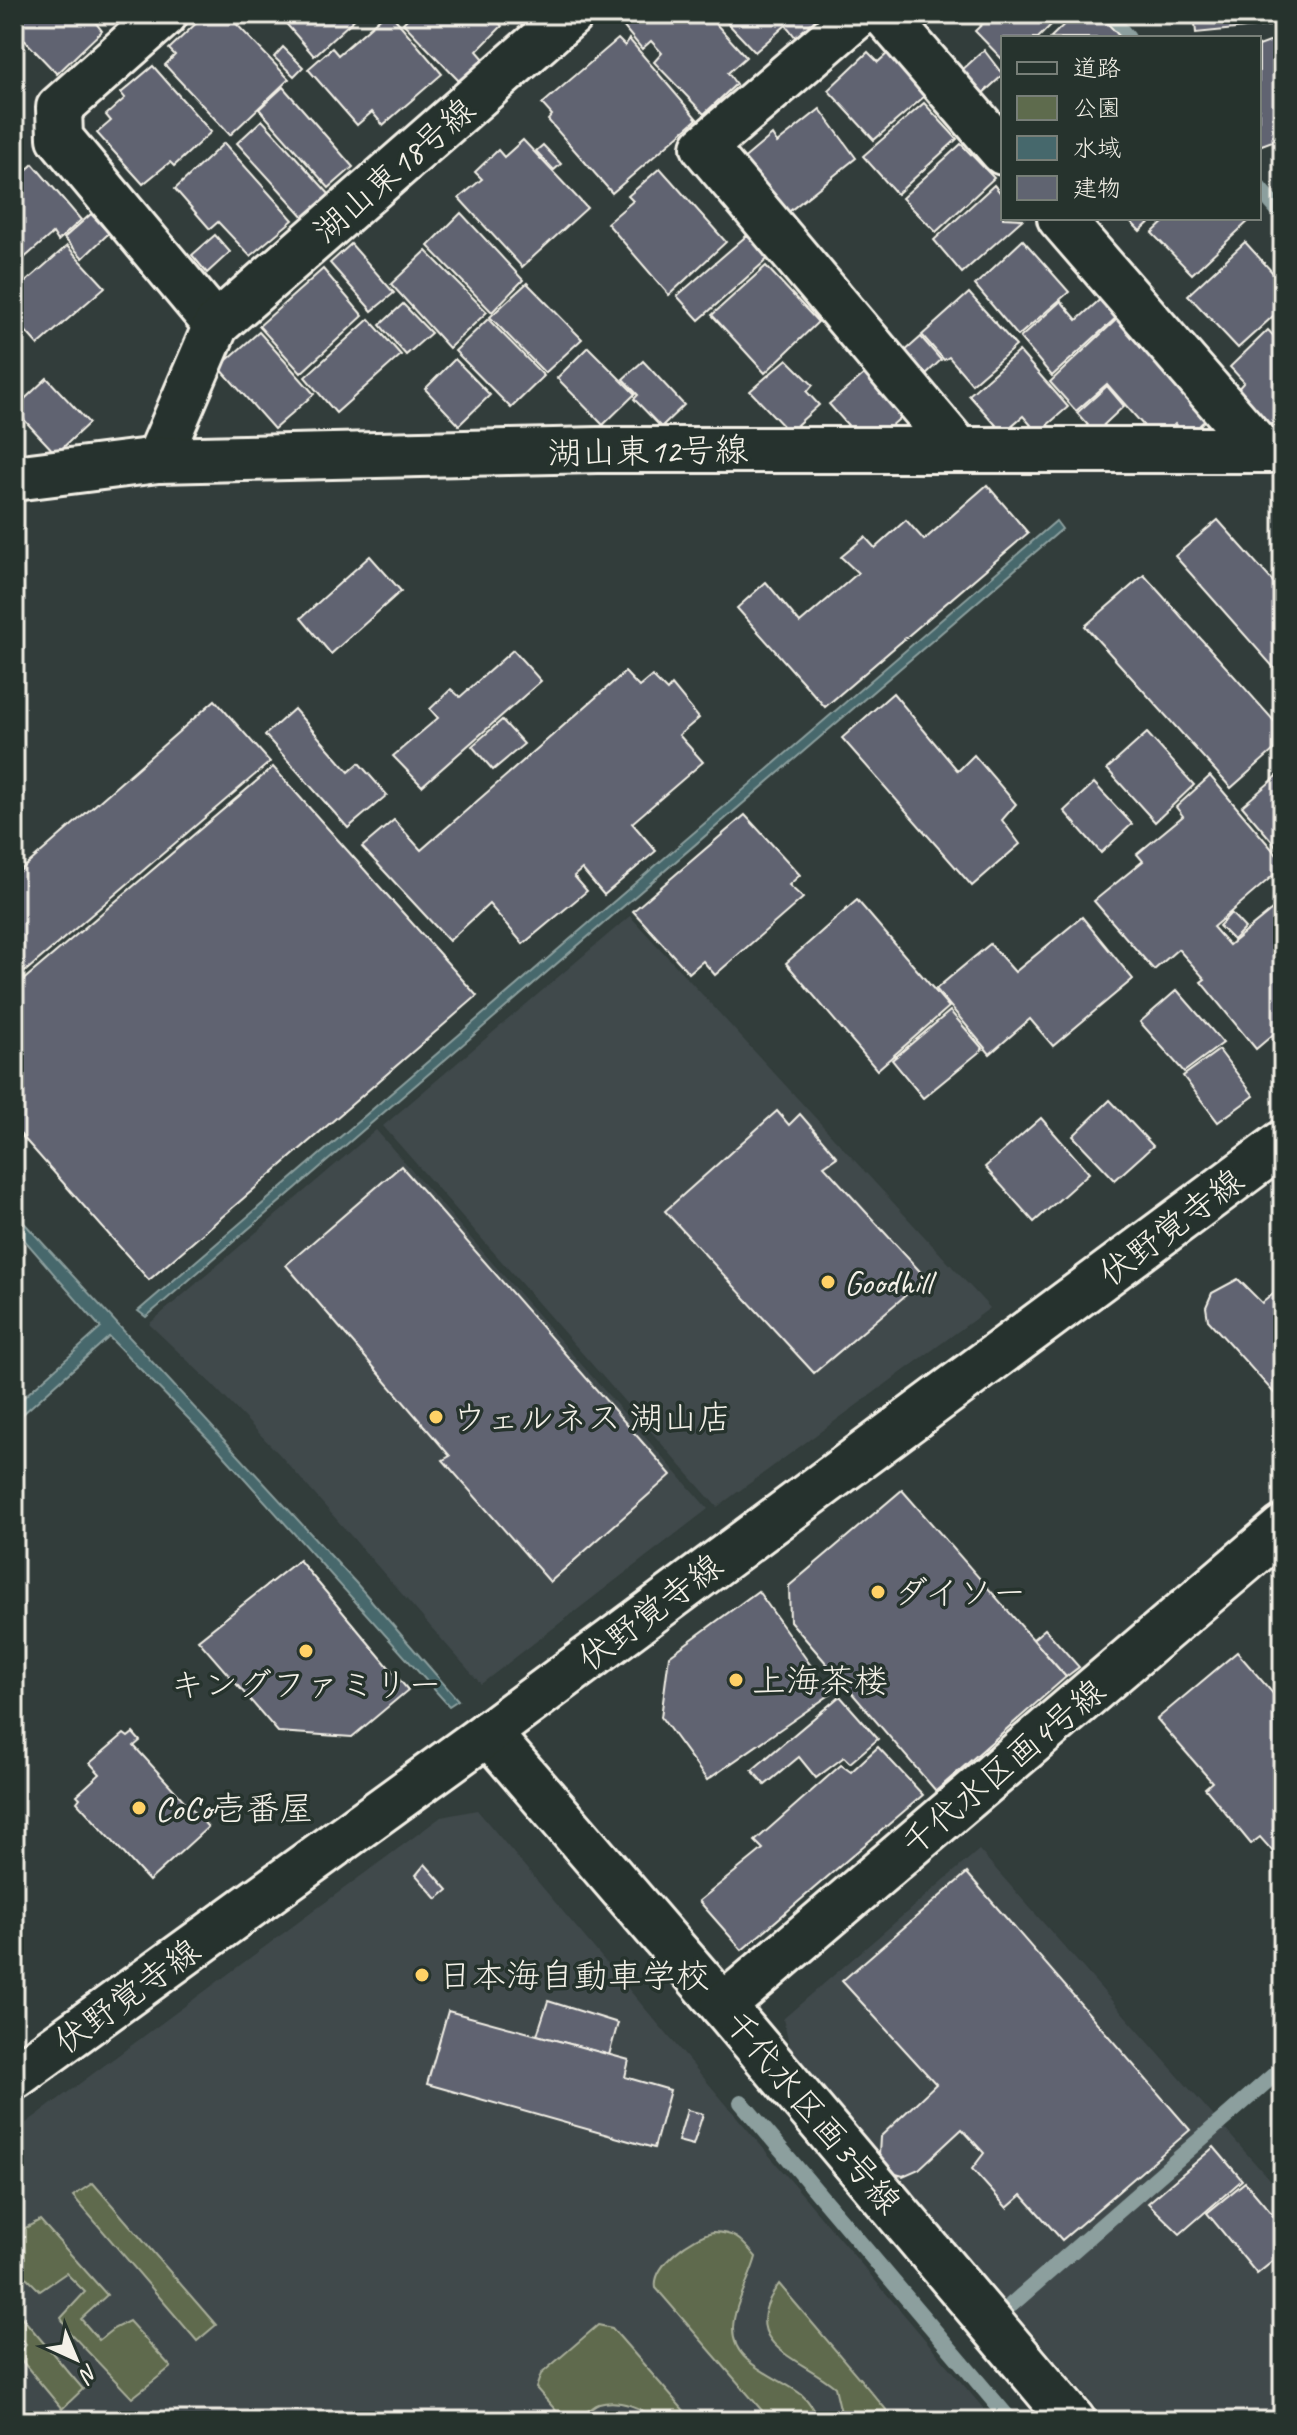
<svg xmlns="http://www.w3.org/2000/svg" width="1297" height="2435" viewBox="0 0 1297 2435" font-family="Caveat,'Klee One',sans-serif">
<rect width="100%" height="100%" fill="#323d3b"/>
<filter id="ink" filterUnits="userSpaceOnUse"><feTurbulence type="fractalNoise" baseFrequency=".0125" numOctaves="2"/><feDisplacementMap in="SourceGraphic" scale="16" xChannelSelector="R" yChannelSelector="G"/><feConvolveMatrix kernelMatrix="1 2 1 2 8 2 1 2 1" color-interpolation-filters="sRGB"/></filter>
<g filter="url(#ink)">
<g fill="#40494b">
<path d="M630,916L990,1308L717,1507L383,1126Z"/>
<path d="M376,1130L708,1509L481,1684L280,1455L208,1380L149,1324Z"/>
<path d="M477,1810L994,2421H14V2132L441,1817Z"/>
<path d="M979,1850L1283,2195V2421H1107L790,2048L783,2019Z"/>
</g>
<g fill="#5e6b4d" stroke="#a9ae9a" stroke-width="2">
<path d="M93,2183L216,2325L197,2341L73,2196Z"/>
<path d="M40,2220L107,2295L81,2319L99,2340L113,2329L129,2321L171,2367L132,2398L69,2332L61,2318L85,2292L66,2273L40,2291L14,2265V2234Z"/>
<path d="M713,2232C737,2233 741,2240 756,2257C750,2280 734,2304 733,2328C732,2366 779,2376 802,2395C810,2402 815,2411 818,2421H771L656,2288C652,2265 693,2236 713,2232Z"/>
<path d="M779,2284L895,2420V2421H843L835,2387C798,2356 735,2345 779,2284Z"/>
<path d="M14,2308L83,2389L62,2409L17,2355L26,2345L14,2331Z"/>
<path d="M598,2325L612,2328L693,2421H658C643,2408 619,2398 599,2404C593,2406 589,2412 583,2413C576,2415 565,2413 558,2413L536,2388L541,2374Z"/>
</g>
<g fill="#46686c" stroke="#8c9f9e" stroke-width="2">
<path d="M1056,521L1062,529L146,1317L138,1311Z"/>
<path d="M14,1212L356,1583L458,1700L449,1706L219,1450L109,1337L14,1422V1406L101,1328L14,1228Z"/>
</g>
<g fill="none" stroke-linecap="round" stroke-linejoin="round">
<g stroke="#8c9f9e" stroke-width="16">
<path d="M1107,14L1128,38"/>
<path d="M1259,188L1283,216"/>
<path d="M741,2102L1011,2421"/>
<path d="M1011,2305L1283,2067"/>
</g>
</g>
<g fill="#606471" stroke="#f4f1e8" stroke-width="2">
<path d="M14,14H89L102,31L57,74L14,29Z"/>
<path d="M206,14H227L289,79L230,135L165,65L175,55L169,49Z"/>
<path d="M360,14L314,56L283,20L289,14Z"/>
<path d="M385,14H391L442,74L383,125L372,112L357,125L308,69L332,48L338,55Z"/>
<path d="M412,14H490L502,26L477,51L484,59L460,82L403,23Z"/>
<path d="M623,14H685L692,21L700,14H707L746,57L728,73L736,84L704,114L654,62L662,53L651,41L642,49L617,19Z"/>
<path d="M719,14H829L799,42L786,25L755,52Z"/>
<path d="M993,14H1062L1038,38H1003V60L975,31Z"/>
<path d="M1075,14H1099L1121,38H1050Z"/>
<path d="M1132,14H1177L1176,22Z"/>
<path d="M1194,14H1275V25L1196,33Z"/>
<path d="M1283,37V137L1259,146V46Z"/>
<path d="M618,39L625,46L629,39L697,119L612,193L548,120L552,115L542,104Z"/>
<path d="M283,47L303,67L294,76L274,57Z"/>
<path d="M984,50L1003,75L982,94L961,71Z"/>
<path d="M868,52L878,62L888,53L925,96L874,140L828,90Z"/>
<path d="M153,66L211,132L174,166L170,162L143,184L97,133L111,121L106,115L125,98L121,93Z"/>
<path d="M283,87L353,167L329,188L259,109Z"/>
<path d="M924,103L957,139L897,194L863,156Z"/>
<path d="M820,109L856,158L786,214L741,161L772,135L777,143Z"/>
<path d="M262,120L330,195L305,218L237,143Z"/>
<path d="M523,140L587,208L522,267L459,198L482,179L475,172L498,150L504,157Z"/>
<path d="M224,143L293,220L250,256L218,222L210,229L175,189Z"/>
<path d="M961,144L994,178L936,232L902,198Z"/>
<path d="M543,145L561,164L554,170L536,151Z"/>
<path d="M33,164L81,220L58,241L53,233L14,267V186L23,182L19,177Z"/>
<path d="M660,168L726,242L669,295L607,223L633,201L628,196Z"/>
<path d="M994,185L1003,196V218L1023,219L962,273L934,240Z"/>
<path d="M461,213L523,280L492,312L428,246Z"/>
<path d="M91,214L109,233L83,258L64,238Z"/>
<path d="M1127,218H1154L1140,231Z"/>
<path d="M1168,218H1252L1192,274L1152,233Z"/>
<path d="M752,231L772,255L699,320L677,296Z"/>
<path d="M215,235L230,252L207,273L192,255Z"/>
<path d="M1023,240L1069,292L1018,336L975,285Z"/>
<path d="M1245,242L1283,284V307L1238,348L1188,295Z"/>
<path d="M351,244L394,293L372,311L330,263Z"/>
<path d="M67,246L105,287L38,345L14,318V292Z"/>
<path d="M426,251L487,312L449,348L391,284Z"/>
<path d="M766,266L818,322L765,373L712,315Z"/>
<path d="M323,269L363,316L301,373L259,326Z"/>
<path d="M527,283L582,339L545,373L490,317Z"/>
<path d="M969,293L1016,346L972,384L949,357L944,360L922,335Z"/>
<path d="M1104,296L1118,316L1052,376L1020,338L1061,301L1077,320Z"/>
<path d="M403,304L431,333L406,355L380,325Z"/>
<path d="M369,319L401,355L336,413L305,377Z"/>
<path d="M488,319L544,376L511,408L455,351Z"/>
<path d="M1117,319L1207,418L1189,436L1184,435L1175,424L1165,435L1151,434L1107,384L1076,411L1050,382Z"/>
<path d="M1268,330L1283,346V416L1275,424L1266,425L1236,391L1244,382L1230,367Z"/>
<path d="M259,332L314,394L274,429L219,367Z"/>
<path d="M921,337L941,360L924,376L904,352Z"/>
<path d="M588,347L635,394L603,425L557,378Z"/>
<path d="M1019,351L1068,407L1038,433L1023,416L1003,433L969,395Z"/>
<path d="M455,359L490,395L459,425L425,389Z"/>
<path d="M787,359L813,385L807,392L819,405L789,432L750,391Z"/>
<path d="M643,361L684,405L661,427L634,399L638,395L623,379Z"/>
<path d="M869,370L906,413L882,434L854,432L829,404Z"/>
<path d="M47,378L89,423L56,454L14,409Z"/>
<path d="M1107,386L1124,406L1095,433L1077,413Z"/>
<path d="M987,485L1028,533L825,707L737,608L766,582L800,623L858,573L841,557L865,537L875,548L906,520L924,540Z"/>
<path d="M1218,520L1283,593V678L1175,556Z"/>
<path d="M370,556L401,591L331,654L301,618Z"/>
<path d="M1144,575L1283,731V742L1231,788L1085,626Z"/>
<path d="M513,650L541,681L422,786L393,756L438,718L430,709L451,689L460,697Z"/>
<path d="M625,672L639,687L652,676L667,691L672,685L699,718L679,735L703,762L632,823L656,851L604,895L582,869L574,876L587,891L523,944L489,904L449,941L362,847L394,820L421,850Z"/>
<path d="M893,693L958,771L974,755L1016,804L1002,820L1020,844L972,886L842,738Z"/>
<path d="M215,700L270,762L14,981V876Z"/>
<path d="M294,709L349,772L359,763L387,795L348,828L265,735Z"/>
<path d="M502,720L524,744L493,770L472,746Z"/>
<path d="M1147,733L1194,785L1155,822L1107,769Z"/>
<path d="M273,767L477,996L149,1280L14,1127V988Z"/>
<path d="M1283,771V854L1242,806Z"/>
<path d="M1210,776L1283,862V867L1213,927L1229,945L1283,901V1026L1256,1049L1201,982L1205,979L1178,949L1154,970L1094,901L1143,861L1137,854L1183,816L1176,807Z"/>
<path d="M1094,783L1132,824L1101,853L1064,811Z"/>
<path d="M745,815L800,875L789,885L803,898L715,975L703,961L689,973L633,911Z"/>
<path d="M857,900L949,1007L877,1070L786,963Z"/>
<path d="M1231,913L1245,928L1233,940L1219,926Z"/>
<path d="M1082,917L1133,979L1053,1046L1030,1019L990,1054L936,989L990,944L1015,972Z"/>
<path d="M1177,990L1223,1043L1184,1072L1140,1022Z"/>
<path d="M950,1011L983,1049L923,1098L892,1060Z"/>
<path d="M1219,1050L1254,1096L1218,1122L1183,1076Z"/>
<path d="M1110,1100L1153,1146L1115,1180L1073,1136Z"/>
<path d="M777,1111L789,1125L800,1114L837,1157L824,1166L926,1278L814,1373L665,1211Z"/>
<path d="M1041,1118L1089,1173L1034,1222L985,1167Z"/>
<path d="M401,1166L671,1475L550,1582L443,1460L450,1456L286,1265Z"/>
<path d="M1238,1279L1262,1303L1283,1286V1403L1208,1320L1206,1307L1212,1293Z"/>
<path d="M902,1490L1066,1677L936,1791L790,1621L789,1586Z"/>
<path d="M299,1560L408,1690L352,1737L278,1732L198,1640Z"/>
<path d="M758,1591L831,1694L707,1780L661,1717L669,1656Z"/>
<path d="M1045,1629L1079,1667L1066,1677L1033,1639Z"/>
<path d="M1237,1652L1283,1705V1863L1260,1837L1251,1844L1205,1788L1212,1782L1157,1719Z"/>
<path d="M840,1696L878,1739L850,1763L844,1757L816,1778L799,1757L765,1785L752,1770Z"/>
<path d="M133,1733L140,1741L134,1746L208,1827L149,1881L77,1802L80,1798L77,1795L100,1774L90,1763L124,1734L128,1737Z"/>
<path d="M878,1747L923,1795L742,1950L699,1901L763,1849L755,1841L841,1765L851,1772Z"/>
<path d="M425,1864L448,1890L437,1899L416,1875Z"/>
<path d="M967,1873L1190,2130L1062,2240L1022,2195L1007,2208L972,2169L984,2153L962,2129L919,2169L903,2176L896,2174L879,2155L880,2137L936,2084L842,1981Z"/>
<path d="M548,2001L618,2023L609,2055L537,2035Z"/>
<path d="M448,2011L629,2060L625,2077L670,2090L654,2148L427,2084Z"/>
<path d="M687,2110L703,2114L693,2145L678,2141Z"/>
<path d="M1214,2147L1242,2180L1180,2234L1148,2203Z"/>
<path d="M1245,2182L1283,2227V2253L1257,2274L1207,2213Z"/>
</g>
<g fill="none" stroke-linecap="round" stroke-linejoin="round">
<g stroke="#f4f1e8" stroke-width="50">
<g id="street">
<path d="M165,14L59,108L60,138L216,325"/>
<path d="M859,14L704,147L958,449"/>
<path d="M884,14L1003,152"/>
<path d="M1060,218L1261,450"/>
<path d="M158,460L216,325L571,14"/>
<path d="M14,478L158,460L597,450H1283"/>
<path d="M488,1733L723,2006L1073,2421"/>
<path d="M723,2006L1283,1528"/>
</g>
</g>
<g stroke="#f4f1e8" stroke-width="50">
<path id="secondary" d="M14,2077L488,1733L1283,1143"/>
</g>
<use href="#street" stroke="#26332d" stroke-width="44"/>
<use href="#secondary" stroke="#26332d" stroke-width="44"/>
</g>
</g>
<g fill="#ffd166" stroke="#26332d" stroke-width="3">
<circle cx="828" cy="1282" r="8"/>
<circle cx="436" cy="1417" r="8"/>
<circle cx="878" cy="1592" r="8"/>
<circle cx="306" cy="1651" r="8"/>
<circle cx="736" cy="1680" r="8"/>
<circle cx="139" cy="1808" r="8"/>
<circle cx="422" cy="1975" r="8"/>
</g>
<g text-anchor="middle" dominant-baseline="central" stroke-width="7" stroke-linejoin="round" paint-order="stroke">
<g font-size="34" fill="#f4f1e8" stroke="#26332d">
<text transform="translate(394 170) rotate(-41)">湖山東18号線</text>
<text transform="translate(648 451) rotate(-1)">湖山東12号線</text>
<text transform="translate(1171 1227) rotate(-37)">伏野覚寺線</text>
<text transform="translate(650 1612) rotate(-37)">伏野覚寺線</text>
<text transform="translate(1003 1767) rotate(-40)">千代水区画4号線</text>
<text transform="translate(127 1996) rotate(-36)">伏野覚寺線</text>
<text transform="translate(813 2112) rotate(50)">千代水区画3号線</text>
</g>
<g font-size="34" fill="#f4f1e8" stroke="#26332d" text-anchor="start">
<text x="844" y="1282">Goodhill</text>
<text x="452" y="1417">ウェルネス 湖山店</text>
<text x="894" y="1592">ダイソー</text>
<text x="752" y="1680">上海茶楼</text>
<text x="306" y="1684" text-anchor="middle">キングファミリー</text>
<text x="155" y="1808">CoCo壱番屋</text>
<text x="438" y="1975">日本海自動車学校</text>
</g>
</g>
<rect width="1297" height="2435" fill="none" stroke="#26332d" stroke-width="48"/>
<rect x="24" y="24" width="1249" height="2387" fill="none" stroke="#f4f1e8" stroke-width="3" filter="url(#ink)"/>
<rect x="1001" y="36" width="260" height="184" fill="#26332d" stroke="#787f78" stroke-width="2"/>
<rect x="1017" y="62" width="40" height="12" fill="#26332d" stroke="#787f78" stroke-width="2"/>
<text x="1073" y="76" font-size="24" fill="#f4f1e8">道路</text>
<rect x="1017" y="96" width="40" height="24" fill="#5e6b4d" stroke="#787f78" stroke-width="2"/>
<text x="1073" y="116" font-size="24" fill="#f4f1e8">公園</text>
<rect x="1017" y="136" width="40" height="24" fill="#46686c" stroke="#787f78" stroke-width="2"/>
<text x="1073" y="156" font-size="24" fill="#f4f1e8">水域</text>
<rect x="1017" y="176" width="40" height="24" fill="#606471" stroke="#787f78" stroke-width="2"/>
<text x="1073" y="196" font-size="24" fill="#f4f1e8">建物</text>
<g transform="translate(76 2359) rotate(136)" stroke="#26332d" stroke-width="6" paint-order="stroke">
<path d="M0-6L14 30L0 20L-14 30Z" fill="#f4f1e8"/>
<text y="-12" font-size="22" font-weight="bold" text-anchor="middle" fill="#f4f1e8">N</text>
</g>
</svg>
